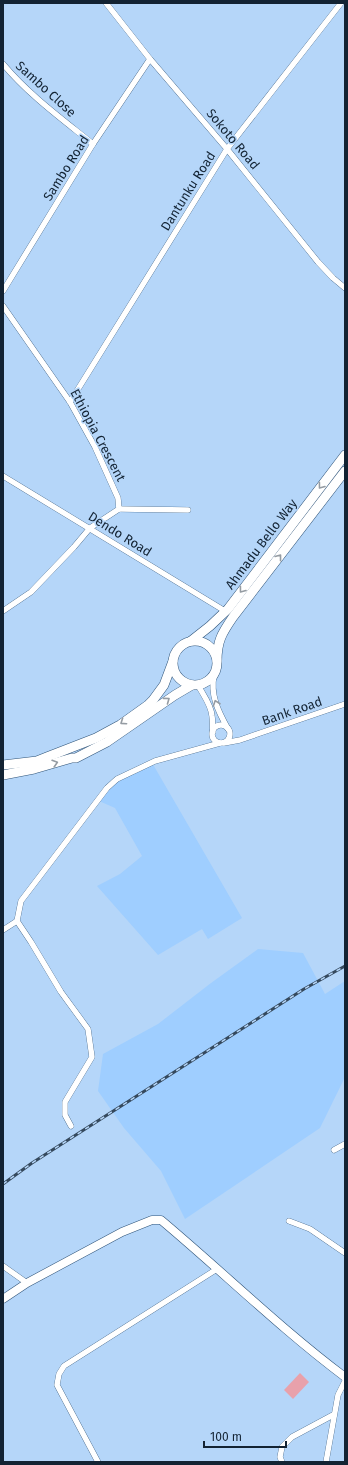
<svg xmlns="http://www.w3.org/2000/svg" width="348" height="1465" viewBox="0 0 348 1465" font-family="'Fira Sans',sans-serif">
<rect width="100%" height="100%" fill="#b5d6f9"/>
<g fill="#9fceff">
<path d="M151,761L242,918L208,939L202,929L158,955L97,886L120,874L142,856L115,808L99,801L115,780Z"/>
<path d="M258,949L303,953L325,994L345,981V1077L320,1128L185,1219L161,1171L124,1128L98,1091L103,1054L158,1024L211,983Z"/>
</g>
<path fill="#e8a1ab" d="M300,1373L309,1382L293,1399L284,1390Z"/>
<g fill="none" stroke-linecap="round" stroke-linejoin="round">
<g stroke="#2e5378" stroke-width="6">
<g id="street">
<path d="M106,3L150,59L227,149L318,262L333,278L345,288"/>
<path d="M3,64C29,95 62,119 93,144"/>
<path d="M3,291L93,144L150,59"/>
<path d="M3,306L70,402L95,447L118,498L119,509L90,528L74,547L31,592L3,611"/>
<path d="M70,402L227,149L341,3"/>
<path d="M3,476L225,611"/>
<path d="M119,509L188,510"/>
<path d="M214,675C210,695 218,711 228,729"/>
<path d="M198,685C203,695 211,704 212,716C213,722 212,726 213,732"/>
<circle cx="221" cy="734" r="9"/>
<path d="M224,743L240,740L345,704"/>
<path d="M3,930L17,921"/>
<path d="M71,1126L65,1115V1102L92,1057L88,1029L61,992L31,942L17,921L21,901L107,788L117,779L155,761L220,743"/>
<path d="M334,1150L345,1144"/>
<path d="M289,1221L310,1229L345,1253"/>
<path d="M3,1266L27,1283"/>
<path d="M98,1462L57,1385L59,1374L64,1366L217,1269"/>
<path d="M282,1462L280,1457L282,1447L292,1437L333,1415"/>
<path d="M326,1462L338,1395L345,1381"/>
</g>
</g>
<g stroke="#2e5378" stroke-width="9">
<path id="secondary" d="M3,1299L27,1283L122,1232L152,1220H161C223,1272 281,1329 345,1377"/>
</g>
<g stroke="#2e5378" stroke-width="10">
<g id="primary">
<circle cx="195" cy="663" r="22"/>
<path d="M191,641L210,626L228,609L345,455"/>
<path d="M217,661C217,641 222,633 233,617L345,471"/>
<path d="M3,765L37,761L47,757L96,738L120,725L148,705L153,700L164,685L173,661"/>
<path d="M3,775L34,769L72,758H76L107,742L175,695L192,685"/>
</g>
</g>
<use href="#street" stroke="#fff" stroke-width="5.5"/>
<use href="#secondary" stroke="#fff" stroke-width="8"/>
<use href="#primary" stroke="#fff" stroke-width="9"/>
<g stroke="#35495d" stroke-width="3">
<path id="rail" d="M3,1184L32,1163L304,989L345,966"/>
</g>
<use href="#rail" stroke="#b5d6f9" stroke-width="1.5" stroke-dasharray="4.5" stroke-linecap="butt"/>
</g>
<defs><path id="oneway-chevron" d="M-2-3.5L2.5 0L-2 3.5" fill="none" stroke-width="1.6" stroke-linecap="round" stroke-linejoin="round"/></defs>
<g stroke="#959ca3">
<use href="#oneway-chevron" transform="translate(321 486) rotate(127)"/>
<use href="#oneway-chevron" transform="translate(279 557) rotate(-52)"/>
<use href="#oneway-chevron" transform="translate(242 590) rotate(127)"/>
<use href="#oneway-chevron" transform="translate(167 700) rotate(-36)"/>
<use href="#oneway-chevron" transform="translate(216 703) rotate(-109)"/>
<use href="#oneway-chevron" transform="translate(123 722) rotate(146)"/>
<use href="#oneway-chevron" transform="translate(55 763) rotate(-17)"/>
</g>
<g text-anchor="middle" dominant-baseline="central" stroke-width="3" stroke-linejoin="round" paint-order="stroke">
<g font-size="13" fill="#132333" stroke="#b5d6f9">
<text transform="translate(46 89) rotate(42)">Sambo Close</text>
<text transform="translate(233 139) rotate(50)">Sokoto Road</text>
<text transform="translate(66 168) rotate(-58)">Sambo Road</text>
<text transform="translate(188 191) rotate(-58)">Dantunku Road</text>
<text transform="translate(98 435) rotate(62)">Ethiopia Crescent</text>
<text transform="translate(120 534) rotate(32)">Dendo Road</text>
<text transform="translate(261 544) rotate(-53)">Ahmadu Bello Way</text>
<text transform="translate(292 711) rotate(-19)">Bank Road</text>
</g>
</g>
<rect width="348" height="1465" fill="none" stroke="#132333" stroke-width="8"/>
<path d="M204 1441v6h82v-6" fill="none" stroke="#132333" stroke-width="2"/>
<text x="210" y="1441" font-size="12" fill="#132333" stroke="#b5d6f9" stroke-width="3" paint-order="stroke">100 m</text>
</svg>
